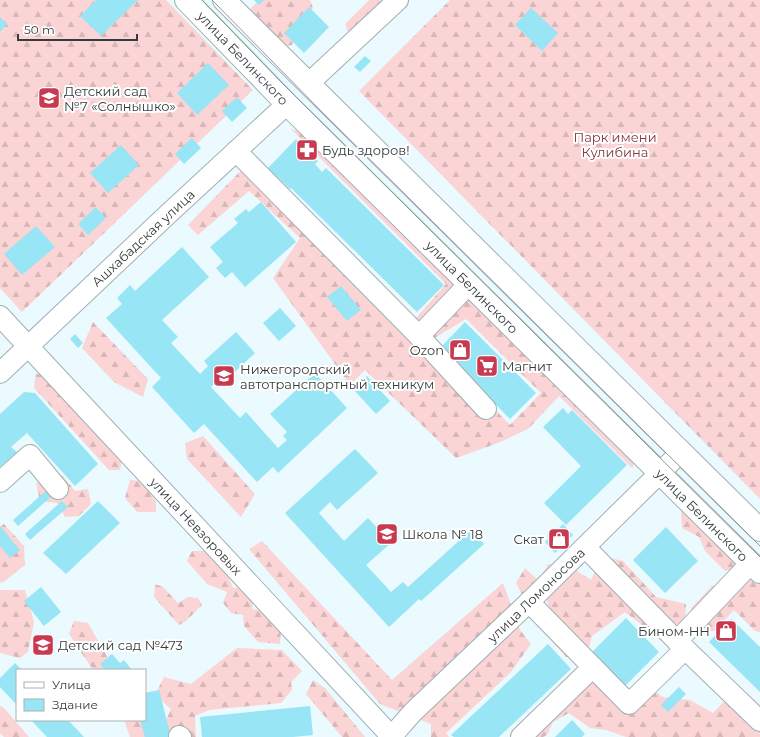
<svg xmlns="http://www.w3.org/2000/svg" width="760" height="737" viewBox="0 0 760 737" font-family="Montserrat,sans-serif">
<defs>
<pattern id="forest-firs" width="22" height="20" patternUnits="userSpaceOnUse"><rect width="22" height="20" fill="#fbd4d5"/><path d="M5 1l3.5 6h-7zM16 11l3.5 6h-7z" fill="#d8b7b8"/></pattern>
</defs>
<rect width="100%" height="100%" fill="#eafafe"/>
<g fill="url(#forest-firs)">
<path d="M0,0H166L253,90L22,312L0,288Z"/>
<path d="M259,0H310L313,8L292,45L280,47L253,22L251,8Z"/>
<path d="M369,0H387L349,35L345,24Z"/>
<path d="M450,0H760V499L359,91Z"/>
<path d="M291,129L304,133L635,462L632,468L559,396L528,429L498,443L456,458L365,370L350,385L273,278L300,238L249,191L198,235L188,225L252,159L510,425L541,393L466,319L433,339L415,319L446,284Z"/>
<path d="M93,322L148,379L143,397L114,382L82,348Z"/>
<path d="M36,374L49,375L123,457L120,470H109L34,388Z"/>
<path d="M203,436L255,494L241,517L187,459L185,443Z"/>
<path d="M63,476L75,491L88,489L91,504L79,516L65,517L57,503L40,501L36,483Z"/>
<path d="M130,480L140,481L156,501V512H137L125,498Z"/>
<path d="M681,510L696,512L737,559V568L725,571L705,551L699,537L682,528Z"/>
<path d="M4,524L24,546L25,565L2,583L0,582V526Z"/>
<path d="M262,541L392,680L503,583L520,630L531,644L511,672L446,733L449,737H431V724L380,704L249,549Z"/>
<path d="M192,551H204L226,572L233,588L242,587L254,600L252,609L266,611L281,630L280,644L258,642L244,626L243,615L231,613L223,603L227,592L207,584L187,561Z"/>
<path d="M603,556L623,561L656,597L686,604L685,622L650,631L625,612L592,636L587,655L566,657L549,637L552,615L545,596L524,599L516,583L525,568L539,581L548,564L571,567L591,580Z"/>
<path d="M751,575L760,583V632L755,631L734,610L714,631L701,632L691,608L712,586L725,585Z"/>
<path d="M155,584L163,587L178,603L188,597L198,598L202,605L186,621L179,625L154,597Z"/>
<path d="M0,590H25L34,622L28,652L20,658L0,653Z"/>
<path d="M74,621L88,623L113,667L111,670H93L69,634Z"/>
<path d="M237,648L282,650L302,671L291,682L292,690L281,703L209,710L195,716L196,737H173L163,727L171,709L155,695L164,677L191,684Z"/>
<path d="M580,671L627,693L645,685L663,697L690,700L713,713L727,698L747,693L760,705V737H626L606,730L590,728L569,713L553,722L547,735L543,737H519Z"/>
<path d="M313,680L325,688L365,737H342L306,694Z"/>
<path d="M0,706L4,708L29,737H4L0,733Z"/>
<path d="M128,720H140L150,737H130L125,723Z"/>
</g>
<g fill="#98e5f5">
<path d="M96,0H138L101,36L80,16Z"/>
<path d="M254,0H264L259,5Z"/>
<path d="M309,7L329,27L304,53L284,33Z"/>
<path d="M531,8L558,33L542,51L515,25Z"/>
<path d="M0,17L7,24L0,32Z"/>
<path d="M365,56L371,61L360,72L354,67Z"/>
<path d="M208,63L229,85L197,115L177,93Z"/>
<path d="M237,97L247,108L232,122L222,111Z"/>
<path d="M192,138L201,148L184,164L175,154Z"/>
<path d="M296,139L318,161L315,164L322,172L326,168L444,285L417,312L291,188L290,189L268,168Z"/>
<path d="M121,145L139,165L108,193L90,173Z"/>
<path d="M261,202L296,242L245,287L232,272L225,278L216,268L223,262L210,247L238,223L234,219L246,209L249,212Z"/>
<path d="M96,207L106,218L88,235L78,224Z"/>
<path d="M36,226L55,247L22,275L4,254Z"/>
<path d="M182,247L209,277L162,320L178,337L171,343L200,374L208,366L204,361L236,332L255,353L224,382L220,378L211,387L240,418L246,412L278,448L287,440L283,436L287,432L270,414L315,373L347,408L278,473L273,467L257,482L204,424L194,433L152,387L161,378L106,318L122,304L117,298L130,285L135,291Z"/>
<path d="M341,286L361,310L347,321L327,297Z"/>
<path d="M280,308L296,326L279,341L263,323Z"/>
<path d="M465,322L536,393L510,419L440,348Z"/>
<path d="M75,334L83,343L78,348L70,339Z"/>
<path d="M367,376L390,401L376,414L353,389Z"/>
<path d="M24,392L35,393L98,464L75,486L27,433L11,447L17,452L0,467V414Z"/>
<path d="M563,408L568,414L572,410L627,465L566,525L544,503L581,466L543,427Z"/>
<path d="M355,449L378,473L337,510L330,502L319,513L344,541L368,518L391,543L366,565L391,592L403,582L408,587L471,530L484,544L421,601L419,599L389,627L285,513Z"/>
<path d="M48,489L53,495L18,526L13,520Z"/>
<path d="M62,501L68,507L30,540L25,534Z"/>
<path d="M98,501L120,523L66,574L43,553Z"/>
<path d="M563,524L573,535L555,553L545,542Z"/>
<path d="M0,526L20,550L10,558L0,546Z"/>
<path d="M666,527L698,561L665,593L633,560Z"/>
<path d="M41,587L61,612L44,626L24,601Z"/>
<path d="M626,618L659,652L625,686L592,652Z"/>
<path d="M731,619L760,647V692L709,642Z"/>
<path d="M548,644L571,669L499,737H454L451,735Z"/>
<path d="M112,654L120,663L124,660L132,670H105L100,664Z"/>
<path d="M15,663L22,670H17V705L0,687V678Z"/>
<path d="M679,687L686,694L668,712L661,705Z"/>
<path d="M159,690L171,737H145L140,720H145V693Z"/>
<path d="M310,706L313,735L293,737H202L200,717Z"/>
<path d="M31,720H68L84,737H47Z"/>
<path d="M572,720L585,734L582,737H555Z"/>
</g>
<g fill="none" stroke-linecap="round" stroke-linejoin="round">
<g stroke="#a0b0b3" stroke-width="22">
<g id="minor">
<path d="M308,84L398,0"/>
<path d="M236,151L419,336L469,284"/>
<path d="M0,316L392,737"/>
<path d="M419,336L486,409"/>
<path d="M0,373L166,216L287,104"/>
<path d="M0,482L30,455L58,489"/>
<path d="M585,547L677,641"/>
<path d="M751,563L677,641L760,721"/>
<path d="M529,602L629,704L685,649"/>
<path d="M179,736L181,737"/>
<path d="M391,737L413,712L529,602L681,452"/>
<path d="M521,737L593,667"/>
</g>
</g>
<g stroke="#a0b0b3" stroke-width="24">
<g id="major">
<path d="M186,0L287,104L760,572"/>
<path d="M224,0L760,530"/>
</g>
</g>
<use href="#minor" stroke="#fff" stroke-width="20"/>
<use href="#major" stroke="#fff" stroke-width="22"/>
<g stroke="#8c989a" stroke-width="1">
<path d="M202,0L282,83L760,557"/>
<path d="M212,0L325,115L760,546"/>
</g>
</g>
<defs>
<g id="school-square" transform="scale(1.15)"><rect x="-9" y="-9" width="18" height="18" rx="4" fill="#c93950" stroke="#fff"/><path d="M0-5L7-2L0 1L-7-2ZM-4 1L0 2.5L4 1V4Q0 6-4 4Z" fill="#fff"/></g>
<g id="pharmacy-square" transform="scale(1.15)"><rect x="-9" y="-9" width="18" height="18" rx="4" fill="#c93950" stroke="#fff"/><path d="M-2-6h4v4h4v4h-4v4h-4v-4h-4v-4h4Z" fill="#fff"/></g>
<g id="shop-square" transform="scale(1.15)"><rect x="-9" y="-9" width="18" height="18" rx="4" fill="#c93950" stroke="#fff"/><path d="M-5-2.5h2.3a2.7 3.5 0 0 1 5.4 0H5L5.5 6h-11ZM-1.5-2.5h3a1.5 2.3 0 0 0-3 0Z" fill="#fff"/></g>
<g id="supermarket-square" transform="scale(1.15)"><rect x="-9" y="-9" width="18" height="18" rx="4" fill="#c93950" stroke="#fff"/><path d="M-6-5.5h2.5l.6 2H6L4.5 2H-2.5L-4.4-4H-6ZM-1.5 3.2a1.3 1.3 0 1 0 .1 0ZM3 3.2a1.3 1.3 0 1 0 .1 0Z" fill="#fff"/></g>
<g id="university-square" transform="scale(1.15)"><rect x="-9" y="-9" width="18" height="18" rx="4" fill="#c93950" stroke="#fff"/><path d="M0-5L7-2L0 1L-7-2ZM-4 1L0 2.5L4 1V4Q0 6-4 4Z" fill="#fff"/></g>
</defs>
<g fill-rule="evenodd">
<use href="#school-square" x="49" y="98"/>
<use href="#pharmacy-square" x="307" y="150"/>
<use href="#shop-square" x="460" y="350"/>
<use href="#supermarket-square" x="487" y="366"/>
<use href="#university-square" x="224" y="376"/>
<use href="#school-square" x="387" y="534"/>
<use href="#shop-square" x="559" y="539"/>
<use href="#shop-square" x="726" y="631"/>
<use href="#school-square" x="43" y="645"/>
</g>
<g text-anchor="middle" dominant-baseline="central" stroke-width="4" stroke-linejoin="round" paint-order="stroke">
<g font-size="13" fill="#353c3d" stroke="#fff">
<text transform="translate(243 58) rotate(46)">улица Белинского</text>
<text transform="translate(143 238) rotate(-43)">Ашхабадская улица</text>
<text transform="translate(472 287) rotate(45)">улица Белинского</text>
<text transform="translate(702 515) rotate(45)">улица Белинского</text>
<text transform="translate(196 526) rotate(47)">улица Невзоровых</text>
<text transform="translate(536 595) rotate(-44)">улица Ломоносова</text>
</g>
<g font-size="13" fill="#353c3d" stroke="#fff" text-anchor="start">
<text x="64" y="91">Детский сад<tspan x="64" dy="15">№7 «Солнышко»</tspan></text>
<text x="322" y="150">Будь здоров!</text>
<text x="444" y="350" text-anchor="end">Ozon</text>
<text x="502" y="366">Магнит</text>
<text x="240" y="369">Нижегородский<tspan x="240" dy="15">автотранспортный техникум</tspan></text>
<text x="402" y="534">Школа № 18</text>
<text x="544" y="539" text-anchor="end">Скат</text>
<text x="710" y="631" text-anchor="end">Бином-НН</text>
<text x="58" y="645">Детский сад №473</text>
</g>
<g font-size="13" fill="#86373f" stroke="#fff">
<text x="615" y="137">Парк имени<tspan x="615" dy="15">Кулибина</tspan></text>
</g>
</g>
<rect x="16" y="669" width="130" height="52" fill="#ffffff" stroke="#aeb1b1"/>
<rect x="24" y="682" width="20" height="6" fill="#ffffff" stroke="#aeb1b1"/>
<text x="52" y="689" font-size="12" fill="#353c3d">Улица</text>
<rect x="24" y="699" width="20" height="12" fill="#98e5f5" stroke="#aeb1b1"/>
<text x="52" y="709" font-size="12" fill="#353c3d">Здание</text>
<path d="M18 34v6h119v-6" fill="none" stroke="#353c3d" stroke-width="2"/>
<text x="24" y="34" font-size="12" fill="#353c3d" stroke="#ffffff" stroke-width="3" paint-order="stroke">50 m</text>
</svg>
